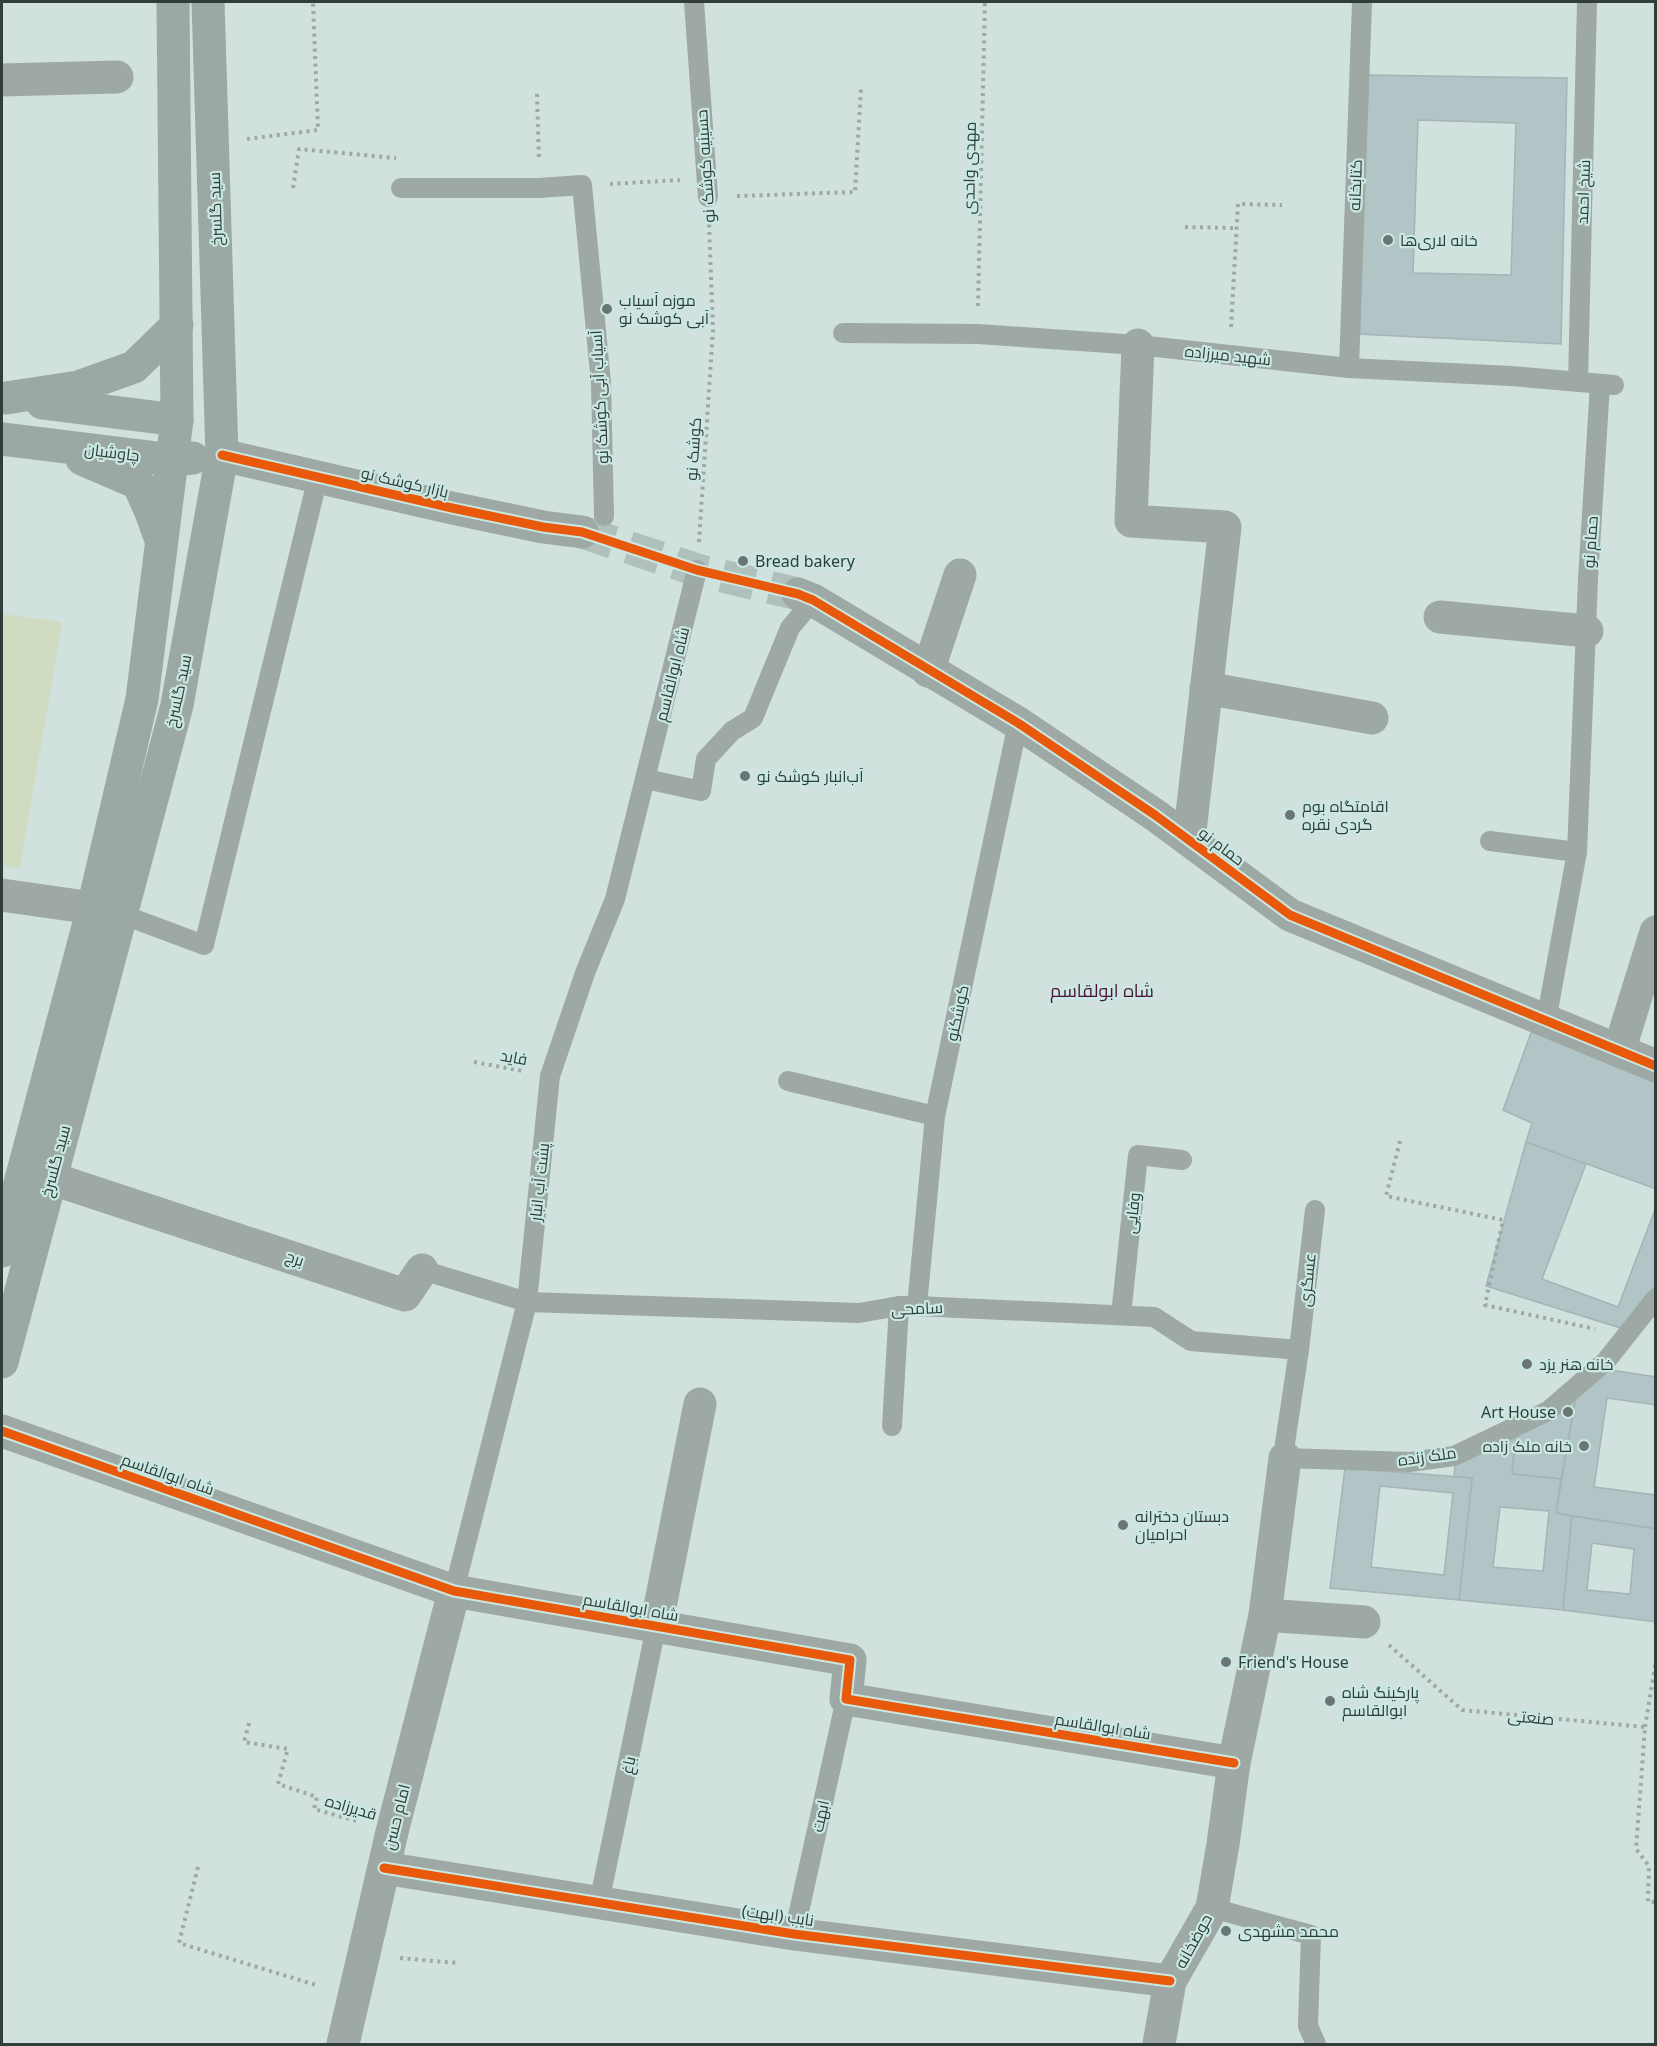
<svg xmlns="http://www.w3.org/2000/svg" width="1657" height="2046" viewBox="0 0 1657 2046" font-family="'Noto Sans',Cairo,sans-serif">
<rect width="100%" height="100%" fill="#d0e1de"/>
<path fill="#cfdcc2" d="M2,614L62,622L20,869L2,865Z"/>
<g fill="#b1c4c6" stroke="#a7b3b4" stroke-width="1.5" fill-rule="evenodd">
<path d="M1368,75L1567,78L1561,344L1358,334ZM1418,120L1516,123L1511,275L1413,273Z"/>
<path d="M1532,1030L1656,1077V1189L1526,1142L1532,1123L1503,1110Z"/>
<path d="M1526,1142L1586,1164L1542,1279L1618,1307L1656,1207V1285L1624,1329L1486,1286Z"/>
<path d="M1604,1369L1656,1377V1405L1607,1398L1594,1487L1656,1495V1529L1556,1513L1576,1396Z"/>
<path d="M1576,1396L1561,1479L1512,1474L1515,1438Z"/>
<path d="M1515,1438L1512,1474L1561,1479L1556,1513L1572,1516L1563,1610L1459,1600L1472,1478L1454,1477L1455,1465ZM1500,1507L1549,1511L1543,1571L1493,1567Z"/>
<path d="M1345,1468L1472,1478L1459,1600L1330,1588ZM1380,1486L1453,1493L1444,1575L1371,1567Z"/>
<path d="M1572,1516L1656,1529V1622L1563,1610ZM1592,1543L1634,1549L1630,1594L1587,1590Z"/>
</g>
<g fill="none" stroke-linecap="round" stroke-linejoin="round">
<path stroke="#b0c0bd" stroke-width="33" stroke-dasharray="33 16" stroke-linecap="butt" d="M582,532L697,570L798,594"/>
<g stroke="#9da9a5" stroke-width="4" stroke-dasharray="3 4.5" stroke-linecap="butt">
<path d="M537,94L539,160"/>
<path d="M247,139L318,130L313,2"/>
<path d="M610,184L680,180"/>
<path d="M293,188L299,149L396,158"/>
<path d="M737,196L855,192L861,87"/>
<path d="M1185,227L1236,228"/>
<path d="M978,306L985,2"/>
<path d="M1231,327L1238,204L1282,205"/>
<path d="M699,542L713,330L709,223"/>
<path d="M474,1062L523,1071"/>
<path d="M1400,1141L1386,1196L1503,1220L1485,1305L1595,1329"/>
<path d="M1389,1645L1462,1710L1645,1727L1636,1849L1649,1866L1648,1902H1656"/>
<path d="M249,1723L244,1742L288,1749L278,1784L317,1797L314,1809L360,1822"/>
<path d="M1645,1727L1656,1661"/>
<path d="M198,1867L179,1943L319,1986"/>
<path d="M400,1958L457,1963"/>
</g>
<g stroke="#9ea8a4" stroke-width="20">
<path d="M694,2L708,197"/>
<path d="M401,188H539L582,185L601,383L604,516"/>
<path d="M843,333L978,334L1138,345L1349,368L1511,376L1614,385"/>
<path d="M1349,368L1362,2"/>
<path d="M1578,382L1587,2"/>
<path d="M646,779L701,791L706,759L732,731L753,718L790,628L813,600"/>
<path d="M1490,841L1577,852"/>
<path d="M121,914L204,945L318,477"/>
<path d="M1546,1021L1577,852L1588,579L1600,384"/>
<path d="M788,1081L935,1116"/>
<path d="M1315,1210L1299,1350L1285,1443V1458L1410,1462L1454,1456L1548,1411L1606,1361L1656,1298"/>
<path d="M422,1270L527,1302L859,1313L899,1306H917L1154,1317L1191,1341L1299,1350"/>
<path d="M917,1306L935,1116L1018,723"/>
<path d="M1121,1315L1138,1155L1182,1160"/>
<path d="M892,1426L899,1306"/>
<path d="M454,1591L527,1302L550,1076L585,973L615,899L697,570"/>
<path d="M599,1903L656,1627"/>
<path d="M1212,1908L1311,1935L1308,2026L1316,2044"/>
<path d="M794,1934L846,1699"/>
</g>
<g stroke="#9ea8a4" stroke-width="33">
<path d="M2,80L117,77"/>
<path d="M1138,345L1131,521L1225,527L1189,840"/>
<path d="M222,455L452,508L543,527L582,532"/>
<path d="M798,594L813,600L1018,723L1155,815L1290,915L1656,1066"/>
<path d="M1440,617L1587,631"/>
<path d="M928,671L960,575"/>
<path d="M1206,688L1372,718"/>
<path d="M2,895L93,908"/>
<path d="M1619,1051L1656,932"/>
<path d="M50,1178L405,1295L422,1270"/>
<path d="M2,1431L454,1591L850,1660L846,1699L1234,1763"/>
<path d="M1265,1615L1364,1622"/>
<path d="M656,1627L700,1404"/>
<path d="M384,1868L794,1934L1170,1981"/>
<path d="M343,2044L392,1832L454,1591"/>
<path d="M1159,2044L1170,1981L1212,1908L1223,1844L1234,1763L1265,1615L1285,1458"/>
</g>
<g stroke="#9ca8a3" stroke-width="33">
<path d="M6,398L78,387L134,367L177,325"/>
<path d="M42,403L177,420"/>
<path d="M2,439L172,460L193,458"/>
<path d="M82,459L138,483L151,512L161,540"/>
<path d="M2,1251L93,908L142,699L177,420L173,2"/>
<path d="M2,1362L177,705L222,455L208,2"/>
</g>
<g stroke="#c9e8e2" stroke-width="13">
<g id="cycleway">
<path d="M222,455L452,508L543,527L582,532L697,570L798,594L813,600L1018,723L1155,815L1290,915L1656,1066"/>
<path d="M2,1431L454,1591L850,1660L846,1699L1234,1763"/>
<path d="M384,1868L794,1934L1170,1981"/>
</g>
</g>
<use href="#cycleway" stroke="#e8590c" stroke-width="9"/>
</g>
<g fill="#697674" stroke="#c9e8e2" stroke-width="2">
<circle cx="1388" cy="240" r="6"/>
<circle cx="607" cy="309" r="6"/>
<circle cx="743" cy="561" r="6"/>
<circle cx="745" cy="776" r="6"/>
<circle cx="1290" cy="815" r="6"/>
<circle cx="1527" cy="1364" r="6"/>
<circle cx="1568" cy="1412" r="6"/>
<circle cx="1584" cy="1446" r="6"/>
<circle cx="1123" cy="1525" r="6"/>
<circle cx="1226" cy="1662" r="6"/>
<circle cx="1330" cy="1701" r="6"/>
<circle cx="1226" cy="1931" r="6"/>
</g>
<g text-anchor="middle" dominant-baseline="central" stroke-width="4.5" stroke-linejoin="round" paint-order="stroke">
<g font-size="16" fill="#313d3b" stroke="#c9e8e2">
<text transform="translate(705 166) rotate(-94)">حسینیه کوشک نو</text>
<text transform="translate(969 168) rotate(-89)">مهدی واحدی</text>
<text transform="translate(1355 185) rotate(-88)">کتابخانه</text>
<text transform="translate(1583 192) rotate(-88)">شیخ احمد</text>
<text transform="translate(215 209) rotate(-92)">سید گلسرخ</text>
<text transform="translate(1228 355) rotate(6)">شهید میرزاده</text>
<text transform="translate(599 397) rotate(-93)">آسیاب آبی کوشک نو</text>
<text transform="translate(693 449) rotate(-86)">کوشک نو</text>
<text transform="translate(112 452) rotate(7)">چاوشیان</text>
<text transform="translate(405 482) rotate(13)">بازار کوشک نو</text>
<text transform="translate(1590 542) rotate(-86)">حمام نو</text>
<text transform="translate(672 674) rotate(-76)">شاه ابوالقاسم</text>
<text transform="translate(178 691) rotate(-78)">سید گلسرخ</text>
<text transform="translate(1222 846) rotate(37)">حمام نو</text>
<text transform="translate(957 1013) rotate(-78)">کوشکنو</text>
<text transform="translate(514 1057) rotate(10)">فاید</text>
<text transform="translate(55 1161) rotate(-75)">سید گلسرخ</text>
<text transform="translate(539 1182) rotate(-84)">پشت آب انبار</text>
<text transform="translate(1132 1213) rotate(-84)">وفایی</text>
<text transform="translate(295 1258) rotate(18)">برج</text>
<text transform="translate(1307 1280) rotate(-84)">عسگری</text>
<text transform="translate(917 1308) rotate(-2)">سامحی</text>
<text transform="translate(1427 1456) rotate(-8)">ملک زنده</text>
<text transform="translate(168 1474) rotate(19)">شاه ابوالقاسم</text>
<text transform="translate(631 1607) rotate(10)">شاه ابوالقاسم</text>
<text transform="translate(1531 1717) rotate(5)">صنعتی</text>
<text transform="translate(1103 1726) rotate(9)">شاه ابوالقاسم</text>
<text transform="translate(628 1765) rotate(-78)">باغ</text>
<text transform="translate(351 1807) rotate(16)">قدیرزاده</text>
<text transform="translate(820 1816) rotate(-78)">ابهت</text>
<text transform="translate(396 1817) rotate(-76)">امام حسن</text>
<text transform="translate(778 1915) rotate(8)">نایب (ابهت)</text>
<text transform="translate(1193 1941) rotate(-61)">حوضخانه</text>
</g>
<g font-size="16" fill="#313d3b" stroke="#c9e8e2" text-anchor="start">
<text x="1400" y="240">خانه لاری‌ها</text>
<text x="619" y="300">موزه آسیاب<tspan x="619" dy="18">آبی کوشک نو</tspan></text>
<text x="755" y="561">Bread bakery</text>
<text x="757" y="776">آب‌انبار کوشک نو</text>
<text x="1302" y="806">اقامتگاه بوم<tspan x="1302" dy="18">گردی نقره</tspan></text>
<text x="1539" y="1364">خانه هنر یزد</text>
<text x="1556" y="1412" text-anchor="end">Art House</text>
<text x="1572" y="1446" text-anchor="end">خانه ملک زاده</text>
<text x="1135" y="1516">دبستان دخترانه<tspan x="1135" dy="18">احرامیان</tspan></text>
<text x="1238" y="1662">Friend's House</text>
<text x="1342" y="1692">پارکینگ شاه<tspan x="1342" dy="18">ابوالقاسم</tspan></text>
<text x="1238" y="1931">محمد مشهدی</text>
</g>
<g font-size="18" fill="#4e1136" stroke="#c9e8e2">
<text x="1102" y="990">شاه ابولقاسم</text>
</g>
</g>
<rect width="1657" height="2046" fill="none" stroke="#313d3b" stroke-width="6"/>
</svg>
